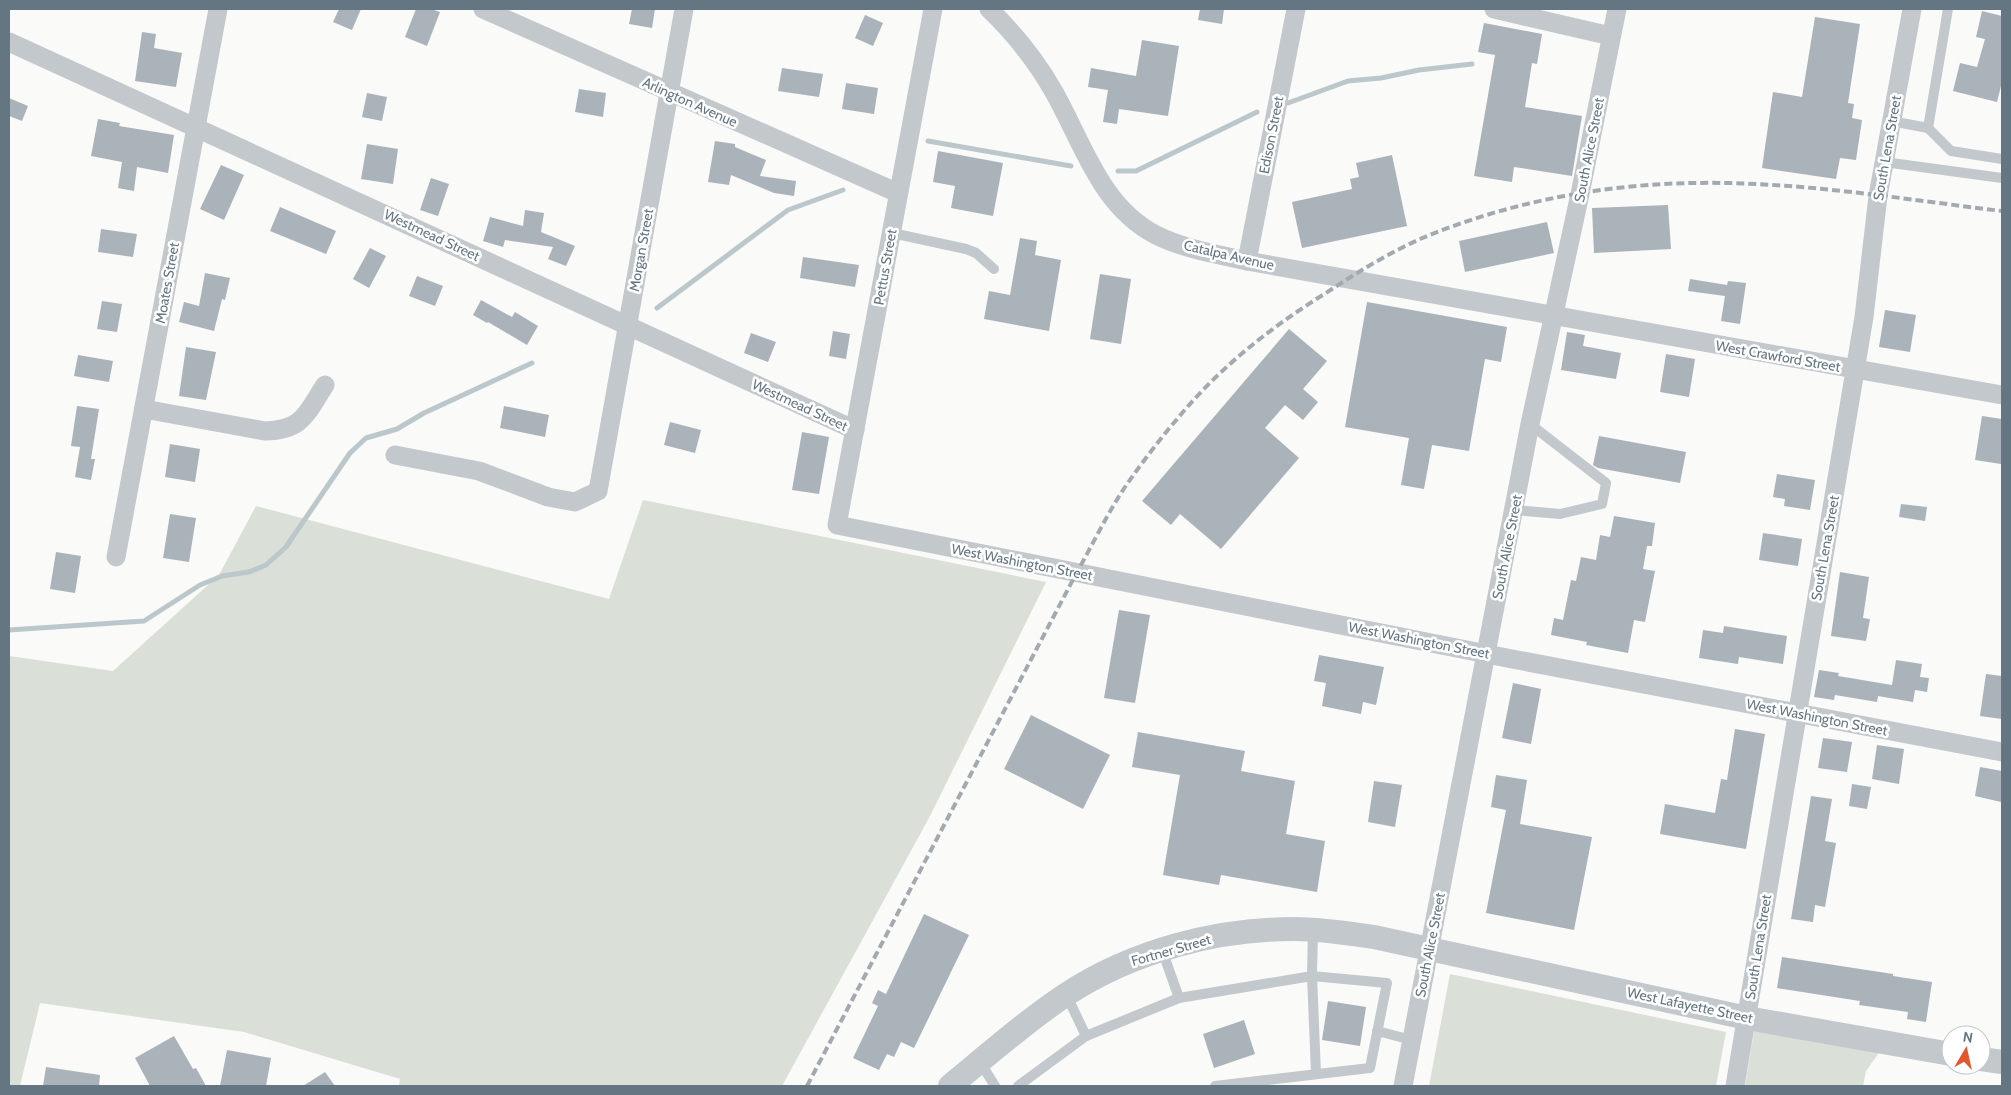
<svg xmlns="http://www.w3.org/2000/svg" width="2011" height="1095" viewBox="0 0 2011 1095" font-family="Cabin,sans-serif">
<rect width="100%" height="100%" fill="#fafaf8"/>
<g fill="#dadfd7">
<path d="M643,500L1046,582L929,818L782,1086H399L400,1079L244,1032L40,1003L20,1086H9V656L113,671L219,575L256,506L609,599Z"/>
<path d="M1450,974L1726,1032L1716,1086H1429Z"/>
<path d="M1759,1030L1881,1050L1866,1071L1863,1086H1745L1754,1032Z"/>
</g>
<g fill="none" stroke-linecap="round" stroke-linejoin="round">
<g stroke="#bbc7cb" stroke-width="5">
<path d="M1288,103L1348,81L1381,78L1419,70L1472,64"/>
<path d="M928,141L1071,166"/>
<path d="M1118,171H1136L1257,112"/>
<path d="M657,308L788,210L843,190"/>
<path d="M9,630L144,621L200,585L222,576L249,572L266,565L286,547L350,453L366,438L397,429L424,413L532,363"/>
</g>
</g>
<g fill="#aab3b9">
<path d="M339,9H361L352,30L333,22Z"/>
<path d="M416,9H431L440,12L427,46L405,37Z"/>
<path d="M632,9H655L652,28L629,24Z"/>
<path d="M1200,9H1224L1222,24L1198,20Z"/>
<path d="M1982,11L2002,16V82L1997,102L1953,91L1960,63L1977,67L1985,39L1976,37Z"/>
<path d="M865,15L883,23L873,46L855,38Z"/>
<path d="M1815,17L1860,24L1848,103L1854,104L1852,118L1862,120L1856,160L1840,158L1836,179L1762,168L1773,92L1802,97Z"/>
<path d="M1484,23L1542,34L1537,64L1532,63L1525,107L1582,116L1572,176L1514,167L1512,182L1474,176L1495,55L1478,52Z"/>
<path d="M142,32L156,34L154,48L182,53L176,87L135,81Z"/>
<path d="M1142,40L1179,46L1168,116L1119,109L1117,124L1103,122L1108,90L1088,87L1091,68L1136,76Z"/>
<path d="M782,68L823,74L819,97L778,91Z"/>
<path d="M846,83L878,88L874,114L842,109Z"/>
<path d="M579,89L606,93L603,117L575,112Z"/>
<path d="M367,93L387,97L382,121L362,117Z"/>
<path d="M9,98L28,106L22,121L9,116Z"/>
<path d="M98,119L120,123L119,126L174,135L168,173L137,167L134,191L118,188L122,162L91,156Z"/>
<path d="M715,141L735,144V147L766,160L760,176L796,181L794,196L774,193L731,175L729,185L708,182Z"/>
<path d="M367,144L398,149L393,184L361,179Z"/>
<path d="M938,151L1003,163L993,216L951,208L955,186L933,182Z"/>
<path d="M1392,155L1407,226L1302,248L1292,202L1352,189L1350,179L1359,177L1356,163Z"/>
<path d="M221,165L244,175L224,220L200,209Z"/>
<path d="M431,178L449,184L438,216L420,210Z"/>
<path d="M1668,205L1671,249L1594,253L1592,208Z"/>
<path d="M280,207L336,231L326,254L270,231Z"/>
<path d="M525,210L544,213L541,232L575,246L566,266L548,259L553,247L505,240L503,247L483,241L490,217L523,226Z"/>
<path d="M1547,222L1554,253L1465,272L1459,241Z"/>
<path d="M101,229L137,234L133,257L98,252Z"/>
<path d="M1020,238L1037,241L1035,255L1061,260L1049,331L984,319L989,291L1010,295Z"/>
<path d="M370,248L386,256L369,288L353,279Z"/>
<path d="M803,257L859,265L855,287L800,278Z"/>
<path d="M205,273L230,278L225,300L222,299L214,331L179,322L184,302L199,306Z"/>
<path d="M1100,274L1131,279L1121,344L1090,339Z"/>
<path d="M417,276L443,286L435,306L409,296Z"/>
<path d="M1690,279L1727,285L1728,281L1746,283L1740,324L1721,321L1725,296L1688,291Z"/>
<path d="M481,300L512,317L515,312L538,326L527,345L488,322L487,323L473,315Z"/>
<path d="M102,301L122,304L117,332L97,329Z"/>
<path d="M1367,302L1507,327L1501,362L1485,359L1469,451L1432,445L1424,489L1401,485L1409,438L1345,427Z"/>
<path d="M1885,310L1916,315L1910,352L1879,347Z"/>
<path d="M1289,329L1327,361L1303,389L1318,402L1303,420L1285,405L1265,428L1299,458L1221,549L1180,514L1171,525L1142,501Z"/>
<path d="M833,331L850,334L846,359L829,356Z"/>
<path d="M1567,332L1585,335L1583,346L1621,353L1616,379L1561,370Z"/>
<path d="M751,333L776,342L768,362L744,353Z"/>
<path d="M186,347L216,352L206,400L179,396Z"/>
<path d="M1666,354L1695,359L1689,397L1660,392Z"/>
<path d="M78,355L113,361L109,382L74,376Z"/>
<path d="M77,406L99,409L91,459H95L91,480L75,477L80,447L71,446Z"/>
<path d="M504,406L549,415L545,437L500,428Z"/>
<path d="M1982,416L2002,419L2001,464L1975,460Z"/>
<path d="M670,422L701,430L695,453L664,445Z"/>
<path d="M802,432L829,437L819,494L792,490Z"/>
<path d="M1599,436L1686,452L1680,483L1598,468L1593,465Z"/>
<path d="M170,444L200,449L195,482L165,477Z"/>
<path d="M1777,474L1815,480L1810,510L1784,506L1785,499L1773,497Z"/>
<path d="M1901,504L1927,507L1925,521L1899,517Z"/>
<path d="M170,514L196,518L189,562L163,558Z"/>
<path d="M1614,516L1655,523L1652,546H1647L1643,569L1655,571L1645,622L1634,620L1628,653L1586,645L1587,642L1551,635L1554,618L1563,620L1571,580L1576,581L1581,557L1596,560L1600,535L1610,537Z"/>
<path d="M1763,533L1802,539L1798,566L1759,560Z"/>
<path d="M56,552L81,556L75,593L50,589Z"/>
<path d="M1840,572L1869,577L1863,618L1870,619L1866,641L1831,636Z"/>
<path d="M1119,610L1150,615L1135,703L1104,698Z"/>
<path d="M1724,626L1787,636L1783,664L1739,657L1738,664L1699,658L1703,630L1723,633Z"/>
<path d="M1319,655L1384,667L1376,705L1363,702L1361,714L1322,706L1326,683L1314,681Z"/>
<path d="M1896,660L1922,664L1920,677L1929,678L1927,692L1915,690L1913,702L1878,696L1877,702L1835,695L1834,700L1814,697L1819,670L1839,673L1838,676L1892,685Z"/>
<path d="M1986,674L2002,676V719L1980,716Z"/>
<path d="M1513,683L1541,689L1531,744L1502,738Z"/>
<path d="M1031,715L1110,755L1083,809L1004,769Z"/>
<path d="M1735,729L1765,734L1746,849L1660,834L1665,804L1715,813L1721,779L1727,780Z"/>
<path d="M1138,732L1245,751L1241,771L1295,781L1286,834L1325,841L1317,892L1221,875L1219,885L1163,875L1180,775L1132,767Z"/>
<path d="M1823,738L1852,742L1847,772L1818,768Z"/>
<path d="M1877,745L1904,749L1899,784L1872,779Z"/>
<path d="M1980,767L2002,771L2001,802L1975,796Z"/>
<path d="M1496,775L1527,780L1520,824L1592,837L1574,930L1486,913L1506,810L1491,807Z"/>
<path d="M1374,781L1402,785L1395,827L1368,822Z"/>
<path d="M1852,784L1871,787L1867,809L1849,806Z"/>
<path d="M1811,796L1832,799L1825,841L1836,843L1825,907L1815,905L1813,922L1791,919Z"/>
<path d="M924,914L969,935L914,1048L901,1042L894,1057L887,1054L879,1070L853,1058L878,1006L872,1003L878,990L886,994Z"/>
<path d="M1782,957L1893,974V976L1932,982L1926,1022L1907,1019L1908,1012L1859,1005L1860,1001L1777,988Z"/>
<path d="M1328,1001L1366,1007L1360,1046L1322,1040Z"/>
<path d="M1244,1020L1255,1054L1214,1068L1203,1034Z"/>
<path d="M174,1036L193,1069L196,1068L206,1086H150L135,1058Z"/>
<path d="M227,1050L271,1058L266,1086H220Z"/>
<path d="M46,1067L100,1075L99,1086H43Z"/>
<path d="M325,1072L335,1086H303Z"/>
</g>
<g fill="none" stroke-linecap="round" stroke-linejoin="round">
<g stroke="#c3c8cc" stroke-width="10">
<path d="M1891,121L1928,128L1948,9"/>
<path d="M1928,128L1951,151L2002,159"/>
<path d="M1884,162L2002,178"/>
<path d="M892,233L966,249L976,253L994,269"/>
<path d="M1514,510L1560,514L1602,504L1606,483L1530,424"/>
<path d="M1313,930L1312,976L1316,1074"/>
<path d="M1162,950L1179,998"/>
<path d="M1066,994L1086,1036"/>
<path d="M1377,1031L1412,1040"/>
<path d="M980,1062L995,1086"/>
<path d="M1018,1086L1086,1036L1179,998L1312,976L1387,983L1370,1068L1215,1086"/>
</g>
<g stroke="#c3c8cc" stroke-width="19">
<path d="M483,9L898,193"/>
<path d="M933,9L837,525L1507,658L2002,752"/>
<path d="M989,9C1014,33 1037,62 1054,92C1083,143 1100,206 1156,235C1184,249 1216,254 1247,261L2002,395"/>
<path d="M1494,9L1611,36"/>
<path d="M9,42L855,430"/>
<path d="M1247,261L1296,9"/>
<path d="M144,409L265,431C303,430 306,414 325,385"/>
<path d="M395,455L479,471L548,497L575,502L598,491L684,9"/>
<path d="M116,557L218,9"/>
<path d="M1403,1086L1530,424L1580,194L1617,9"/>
<path d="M1735,1086L1864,317L1878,196L1912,9"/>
</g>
<g stroke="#c3c8cc" stroke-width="24">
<path d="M1981,1059L2002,1062"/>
<path d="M950,1086C988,1055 1026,1021 1067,994C1133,951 1216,929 1294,929C1321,929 1347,933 1374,937L1747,1018L1951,1054"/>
</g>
<path stroke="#a2aab0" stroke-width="4" stroke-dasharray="8 4" stroke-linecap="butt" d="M807,1086L1077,572C1093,544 1107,514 1125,487C1141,464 1159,440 1178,418C1219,368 1271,327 1326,293C1356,273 1387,254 1420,239C1505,203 1602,184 1695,183C1797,181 1901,199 2002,211"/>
</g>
<g text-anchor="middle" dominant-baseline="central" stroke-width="5" stroke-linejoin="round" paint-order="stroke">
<g font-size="14" fill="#657683" stroke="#fff">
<text transform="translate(690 102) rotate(24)">Arlington Avenue</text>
<text transform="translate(1271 135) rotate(-79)">Edison Street</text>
<text transform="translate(1887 148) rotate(-80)">South Lena Street</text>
<text transform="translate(1589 150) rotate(-79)">South Alice Street</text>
<text transform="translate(432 235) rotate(25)">Westmead Street</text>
<text transform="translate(641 250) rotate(-80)">Morgan Street</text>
<text transform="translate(1229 255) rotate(13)">Catalpa Avenue</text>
<text transform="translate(885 267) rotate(-80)">Pettus Street</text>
<text transform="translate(167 283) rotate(-80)">Moates Street</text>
<text transform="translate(1778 356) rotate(10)">West Crawford Street</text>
<text transform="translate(800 405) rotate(25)">Westmead Street</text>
<text transform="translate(1507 547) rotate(-79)">South Alice Street</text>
<text transform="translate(1825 548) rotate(-80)">South Lena Street</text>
<text transform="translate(1022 562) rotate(11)">West Washington Street</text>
<text transform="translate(1419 640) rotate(11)">West Washington Street</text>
<text transform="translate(1817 717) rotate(11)">West Washington Street</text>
<text transform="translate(1430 945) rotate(-79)">South Alice Street</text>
<text transform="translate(1758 947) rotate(-81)">South Lena Street</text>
<text transform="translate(1171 950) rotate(-16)">Fortner Street</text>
<text transform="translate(1690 1005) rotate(12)">West Lafayette Street</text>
</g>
</g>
<rect width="2011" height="1095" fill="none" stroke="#657683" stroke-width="20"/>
<g transform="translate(1966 1050) rotate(9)"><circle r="24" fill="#ffffff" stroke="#c1c8cd"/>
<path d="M0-4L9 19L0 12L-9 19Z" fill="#e4572e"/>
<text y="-8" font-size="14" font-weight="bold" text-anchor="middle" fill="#657683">N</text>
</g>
</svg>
